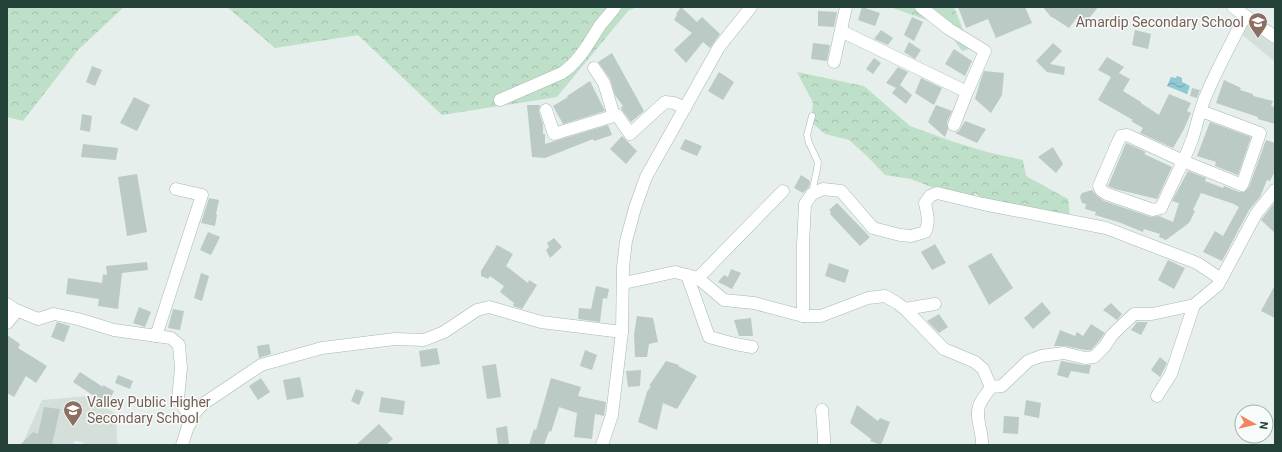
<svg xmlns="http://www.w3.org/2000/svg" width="1282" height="452" viewBox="0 0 1282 452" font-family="Roboto,sans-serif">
<defs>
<pattern id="forest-crowns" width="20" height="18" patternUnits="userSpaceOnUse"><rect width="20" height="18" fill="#bfe0c8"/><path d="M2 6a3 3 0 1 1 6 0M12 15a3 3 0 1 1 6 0" fill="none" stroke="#a4c1ad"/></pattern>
<pattern id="water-waves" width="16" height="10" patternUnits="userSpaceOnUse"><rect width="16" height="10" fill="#8ec9d4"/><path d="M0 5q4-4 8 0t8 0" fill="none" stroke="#74a5ad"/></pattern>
</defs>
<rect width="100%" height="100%" fill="#e6efeb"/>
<g fill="#d4dfda">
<path d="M1250,23L1275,44V62L1240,33Z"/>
<path d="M88,396L116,414L117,441L119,445H84L83,442L75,441L72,445H22L42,400Z"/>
</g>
<g fill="url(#forest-crowns)">
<path d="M7,7H124L78,50L23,121L7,117Z"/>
<path d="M227,7H637L628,11L557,97L442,115L358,35L275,48Z"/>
<path d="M890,7H954L964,32L973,48L962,51L944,26Z"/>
<path d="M797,72L864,86L910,126L951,141L987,152L1023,160L1026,176L1068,199L1070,215L990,203L975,193L972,198L939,190L911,179L885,175L868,157L849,140L825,134L811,122L813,103Z"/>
</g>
<path fill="url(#water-waves)" d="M1177,76L1182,78V82L1190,86L1187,94L1167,86L1171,77L1176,78Z"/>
<g fill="#bbcac4">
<path d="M681,7L697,22L702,17L720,34L710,48L703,42L686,63L674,50L692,33L674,20L677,15L676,14Z"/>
<path d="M862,7L880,13L875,26L858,20Z"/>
<path d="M958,7H1025L1032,23L996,38L988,19L966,28Z"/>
<path d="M1043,7H1098L1087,21L1079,15L1069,28L1052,17H1051Z"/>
<path d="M818,11L837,12L834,27L818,26Z"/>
<path d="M912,17L923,22L914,41L904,35Z"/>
<path d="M881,30L893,38L888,45L874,39Z"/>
<path d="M1135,30L1151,34L1148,49L1132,45Z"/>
<path d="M909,42L921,50L915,59L904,52Z"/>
<path d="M813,43L830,45L827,61L811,59Z"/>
<path d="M1053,43L1062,51L1050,64L1065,67L1064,75L1047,72L1036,61Z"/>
<path d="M954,49L972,61L965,76L945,64Z"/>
<path d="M612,53L644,111L631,122L622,110L621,107L623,106L615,95L610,79L598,62Z"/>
<path d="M1107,57L1124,67L1119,73L1130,79L1123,91L1141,102V103L1159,115L1169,94L1191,103L1187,111L1191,113L1183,131L1173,148L1140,133L1143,128L1131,121L1133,120L1098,100L1111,77L1098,70Z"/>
<path d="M874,58L881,63L873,74L866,69Z"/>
<path d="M92,66L102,70L95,86L86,82Z"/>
<path d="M898,67L908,72L900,85L912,95L906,104L892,93L896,88L886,83Z"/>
<path d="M984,71L1004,73L1002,95L991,113L975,99L980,82Z"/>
<path d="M719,72L734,82L723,100L708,91Z"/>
<path d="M921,78L942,88L934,105L915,93Z"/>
<path d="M1224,80L1241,88L1240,90L1253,94V96L1273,101L1271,106L1275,107V124L1258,119V117L1216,103Z"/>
<path d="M590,81L605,111L563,124L553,106L568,97L567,96Z"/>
<path d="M1192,88L1200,90L1197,98L1190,96Z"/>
<path d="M134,97L150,105L137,131L120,123Z"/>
<path d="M527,105H540L539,112L543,124V134H545V144L608,125L612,135L594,141L593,139L545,158L532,157Z"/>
<path d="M936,105L952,111L947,122L948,129L945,137L928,122Z"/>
<path d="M82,114L92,116L90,132L80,130Z"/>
<path d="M965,121L986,129L977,143L955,133L959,131Z"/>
<path d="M1210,122L1251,137L1238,175L1215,166L1216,162L1197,156Z"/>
<path d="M622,136L637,151L626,164L610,149Z"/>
<path d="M685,139L702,146L697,156L680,149Z"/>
<path d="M1266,140L1275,143V171L1270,181L1267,180L1260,197L1249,210L1222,261L1203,252L1215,231L1223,236L1239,207L1234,204L1201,193L1193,210L1195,211L1189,223L1166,240L1159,237L1160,234L1144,229L1143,232L1133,228L1121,223L1095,215L1096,212L1085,209L1086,204L1082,203L1080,197L1082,193L1092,190L1097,196L1104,201L1151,217L1159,216L1173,222L1179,203L1172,201L1188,171L1206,178L1205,181L1223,188L1224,186L1239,192H1244L1249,187Z"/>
<path d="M1126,143L1146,152L1144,154L1172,167L1157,199L1115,189L1108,186Z"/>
<path d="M83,144L118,148L116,160L81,157Z"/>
<path d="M1053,147L1063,164L1056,173L1038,157Z"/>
<path d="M137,174L147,232L127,236L118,177Z"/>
<path d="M801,175L810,181L809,187L803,193L794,188Z"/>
<path d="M209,198L219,200L216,214L217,215L215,226L201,223Z"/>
<path d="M1275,202V233L1261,220Z"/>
<path d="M837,203L870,237L860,246L830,214L831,212L829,210Z"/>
<path d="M208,232L220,237L211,255L200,250Z"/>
<path d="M554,238L562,247L550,258L546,250L549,247L547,243Z"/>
<path d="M935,244L946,263L932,270L921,252Z"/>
<path d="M497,245L513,254L506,266L528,283L529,280L537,285L522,309L513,306L514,303L500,292L504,286L490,276L488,279L481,276V271Z"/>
<path d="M991,253L1013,288L989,305L968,266Z"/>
<path d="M1168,260L1185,268L1174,289L1158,280Z"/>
<path d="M147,262L148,270L122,273L118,309L98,306L99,299L66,294L68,278L102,283L103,274L107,275L106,266Z"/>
<path d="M829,263L849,270L845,283L825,276Z"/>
<path d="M731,269L741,273L732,289L718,282L724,275L728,277Z"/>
<path d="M201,273L209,276L202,301L194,298Z"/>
<path d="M1275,285V318L1261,311Z"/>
<path d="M596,286L609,289L607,299L603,298L600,322L578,319L579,308L591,309Z"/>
<path d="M1042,302L1051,313L1033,329L1024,318Z"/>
<path d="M1111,303L1122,314L1117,320L1103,310Z"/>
<path d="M139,307L151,312L145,327L133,323Z"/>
<path d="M173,309L184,311L180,330L168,328Z"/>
<path d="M939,314L948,327L939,333L927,321Z"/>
<path d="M637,316L653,318L658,342L649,344L647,357H635L634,334Z"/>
<path d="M751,318L753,336H739L734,320Z"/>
<path d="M57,322L70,326L64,342L51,337Z"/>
<path d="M1137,322H1148L1141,335L1131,330Z"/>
<path d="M1091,324L1105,333L1099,341L1091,350H1085L1065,346H1054L1060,330L1075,336L1077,332L1083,336Z"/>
<path d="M7,335L20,344L18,348L47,366L36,383L26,376L14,397L7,393Z"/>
<path d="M269,344L271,354L259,358L257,346Z"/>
<path d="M437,348L440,364L421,367L419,351Z"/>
<path d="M585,350L597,355L592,370L580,366Z"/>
<path d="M1160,357L1167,363L1160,377L1151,370Z"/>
<path d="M666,361L679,365L678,366L697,376L677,409L663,403L657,430L638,422L647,392L651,386H649Z"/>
<path d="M1061,361L1083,365H1091L1089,374L1071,371L1068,378L1057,375Z"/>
<path d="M496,364L501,397L487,399L482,366Z"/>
<path d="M641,370L640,386L628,387L626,371Z"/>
<path d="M80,372L103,387V385L114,391L108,402L94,396L73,382Z"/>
<path d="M118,375L133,381L130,389L115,383Z"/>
<path d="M300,377L304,397L287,400L283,380Z"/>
<path d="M261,378L270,392L258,400L249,386Z"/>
<path d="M551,378L581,387L578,396L606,402L604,416L595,414L592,439L574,437L577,413L559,407L551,432L549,431L544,445H529L534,429L536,430Z"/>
<path d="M356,389L364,392L359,405L351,401Z"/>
<path d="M381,397L405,401L403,415L379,412Z"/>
<path d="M1026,400L1041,403L1039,418L1024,415Z"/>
<path d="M857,405L878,421L880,418L890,422L881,445L870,441L871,439L850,423Z"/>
<path d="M44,407L60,409L52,445H20L33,432L38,434Z"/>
<path d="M1004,416L1019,417L1018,434L1003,433Z"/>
<path d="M379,424L393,439L386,445H356Z"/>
<path d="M507,426L509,444L498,445L496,428Z"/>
</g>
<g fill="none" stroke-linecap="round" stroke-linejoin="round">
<g stroke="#a8b8b2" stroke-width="7">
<path id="service" d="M812,116L807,135L809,143L818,162L817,169L812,193"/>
</g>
<g stroke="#a8b8b2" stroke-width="13">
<g id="minor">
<path d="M921,7L949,29L985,51L967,92L954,125"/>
<path d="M841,31L967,92"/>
<path d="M834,62L846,7"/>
<path d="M594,68L604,83L614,116"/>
<path d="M500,100L562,73C580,61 589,42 601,24C606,18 611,13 615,7"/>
<path d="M546,110L554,134L617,115L630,134L665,102L674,103L685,108"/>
<path d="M1201,111L1260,133L1242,185L1183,161L1127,135L1121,136L1118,142L1099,186L1101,190L1107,194L1153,210L1161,208C1171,186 1183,163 1192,140C1197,125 1200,108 1207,93C1218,67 1232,42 1245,16"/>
<path d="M687,275L709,337L735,344L752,347"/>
<path d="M698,278L724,300L754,303L803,316V245L805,204L812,194L823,189L841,191L873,228L900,235L911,236L925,232C930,223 927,213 925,203L930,196L937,193L983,204L1106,228L1197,263L1221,279"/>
<path d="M624,283L675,272L698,278L783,191"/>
<path d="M7,304L14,309L38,319L54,314L78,319L114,330L171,338L179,345L181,368L178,399L191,417L190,424"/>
<path d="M905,309L944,349L975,362L983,369L991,387L1002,386L1028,361L1041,356L1064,353L1085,358L1094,357L1105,346L1112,335L1134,314H1152L1194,305L1218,285L1256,214L1275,190"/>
<path d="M803,316H821L868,298L885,296L897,303L905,309L935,304"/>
<path d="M7,323L17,311"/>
<path d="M156,336L202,195L176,189"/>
<path d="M1157,396L1171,374L1194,305"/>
<path d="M822,410L824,437V445"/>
<path d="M182,445L191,417L203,404L261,365L322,348L395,339L424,340L444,332L477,310L489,307L541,322L622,332"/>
<path d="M602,445L612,415L622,332L623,267L626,241L635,208L646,177L719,47L751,7"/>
<path d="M982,445C983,433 975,418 979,406C981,400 987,393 991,387"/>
</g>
</g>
<g stroke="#a4bbb3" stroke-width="13">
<path id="secondary" d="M1233,7L1275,37"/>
</g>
<use href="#service" stroke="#fff" stroke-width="6"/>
<use href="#minor" stroke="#fff" stroke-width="12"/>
<use href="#secondary" stroke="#fff" stroke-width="12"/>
</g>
<defs>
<g id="school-pin" transform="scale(1)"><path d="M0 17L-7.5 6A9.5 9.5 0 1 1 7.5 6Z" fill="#8d6e63" stroke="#f7fbf9"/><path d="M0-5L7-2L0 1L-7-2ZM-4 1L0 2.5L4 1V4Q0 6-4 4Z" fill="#fff"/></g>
</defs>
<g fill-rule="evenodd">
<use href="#school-pin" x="1258" y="22"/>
<use href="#school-pin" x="73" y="410"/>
</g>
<g text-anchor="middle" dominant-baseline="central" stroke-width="3" stroke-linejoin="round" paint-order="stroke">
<g font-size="14" fill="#785e54" stroke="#f7fbf9" text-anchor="end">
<text x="1244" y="22">Amardip Secondary School</text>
<text x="87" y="402" text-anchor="start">Valley Public Higher<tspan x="87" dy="16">Secondary School</tspan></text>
</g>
</g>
<rect width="1282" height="452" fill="none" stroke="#24423a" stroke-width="16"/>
<g transform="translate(1254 424) rotate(98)"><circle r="19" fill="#f7fbf9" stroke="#a3b1ad"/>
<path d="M0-3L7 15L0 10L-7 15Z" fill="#f4845f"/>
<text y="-6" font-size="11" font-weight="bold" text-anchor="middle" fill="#24423a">N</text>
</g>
</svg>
